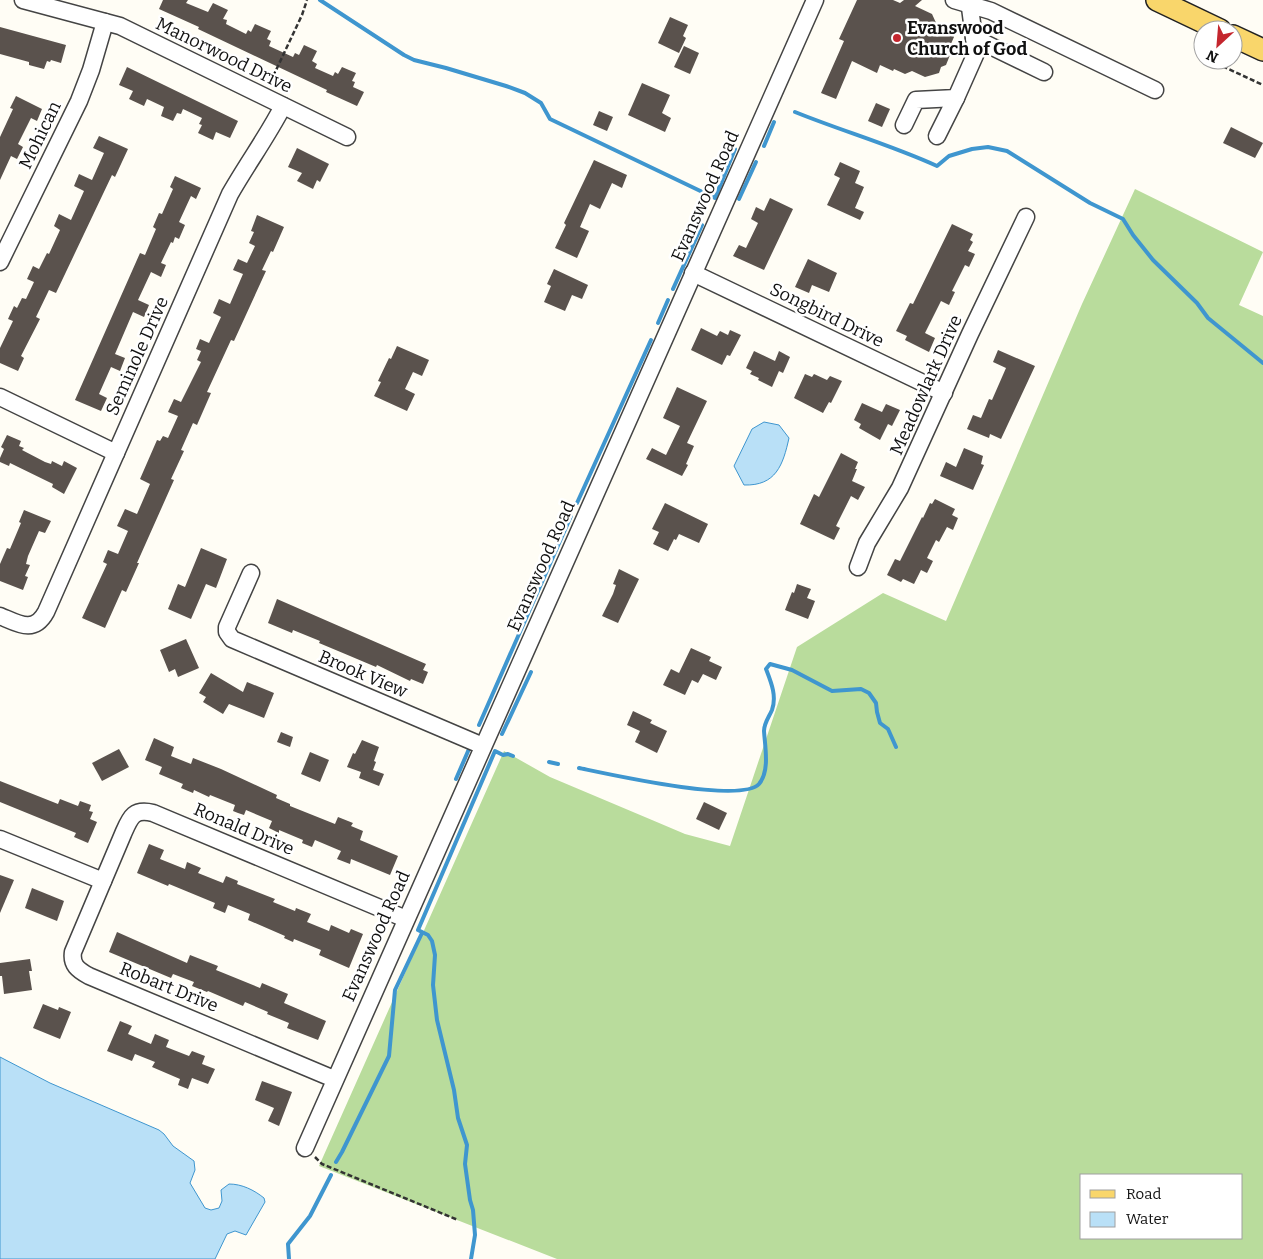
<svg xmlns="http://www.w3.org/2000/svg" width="1263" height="1259" viewBox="0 0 1263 1259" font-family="Bitter,serif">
<rect width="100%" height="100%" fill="#fffdf5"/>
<path fill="#b9dc9c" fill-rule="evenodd" d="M1135,189L1263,252L1239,305L1263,316V1259H557L319,1166L504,751L550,777L652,820L685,834L730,846L797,647L883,593L946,621L1082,304ZM1082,1175H1242V1238H1082Z"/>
<g fill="#b9e0f7" stroke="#3f96cf">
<path d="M764,422L779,425L789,438C783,465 776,486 744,485L734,466L752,429Z"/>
<path d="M0,1057L50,1083L159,1130L164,1134L173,1146L194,1161L195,1170L190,1183L205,1208L211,1210L219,1208L222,1201L221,1190L229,1184C242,1184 254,1190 264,1198L265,1202L246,1235L235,1231L227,1234L215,1259H0Z"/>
</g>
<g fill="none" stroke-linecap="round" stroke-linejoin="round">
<g stroke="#3f96cf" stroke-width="4">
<path d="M320,0L404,55L414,60L446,68L506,86L525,93L541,103L550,119L715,198L735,149"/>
<path d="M795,112C842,131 891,145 937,166L949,156L972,149L988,147L1007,151L1090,203L1123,219L1133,235L1153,260L1197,303L1208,318L1263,363"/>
<path d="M764,146L774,122"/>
<path d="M739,199L756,162"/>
<path d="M673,289L702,225"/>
<path d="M658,323L668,300"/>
<path d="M577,503L651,340"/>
<path d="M479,725L571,516"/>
<path d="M502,734L531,672"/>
<path d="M549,762L558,764"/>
<path d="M579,768C608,774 741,804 759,784C770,771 765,747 764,731C764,723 769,717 772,710C777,696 771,682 766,669L770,664L792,670L832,691L861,689L869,693L876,703L877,712L880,723L888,729L896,747"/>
<path d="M456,779L469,749"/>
<path d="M336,1162L342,1152L389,1056L395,990L422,933"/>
<path d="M289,1259L288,1244L310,1216L331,1175"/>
<path d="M471,1259L475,1235L473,1210L470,1200L465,1164L467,1145L458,1118L454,1090L437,1020L433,985L435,955L432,941L428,935L418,930L495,751L503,755L508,754L513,756"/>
</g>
</g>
<g fill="#5a524d">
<path d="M163,0H188L186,3L208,12L213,3L228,10L223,19L227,20L226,24L246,34L248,30L251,32L255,24L271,31L267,39L271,41L269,46L293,57L295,53L299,55L304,45L317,51L312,61L317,64L315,68L333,76L335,72L338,74L342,67L356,73L352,81L355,82L353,87L364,92L357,106L326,92L327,90L198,29L199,27L159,9Z"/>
<path d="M857,0H893L900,3L904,0H922L915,6L932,14L937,25L951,31L954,37L950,46L952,50L946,65L941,67L939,73L925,77L912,71L905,74L894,69L893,71L880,65L877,73L852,61L836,99L821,93L844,41L839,39Z"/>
<path d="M670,17L688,25L683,36L686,38L679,53L658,43Z"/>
<path d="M0,27L66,45L61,63L51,60L50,62L47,61L44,69L29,65V62L0,54Z"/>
<path d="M684,46L699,53L690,74L674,67Z"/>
<path d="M127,67L238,121L230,138L216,132L213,140L198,133L202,125L199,124L202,118L183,109L181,114L177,113L173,121L161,116L164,107L147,99L144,106L129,99L133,91L119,85Z"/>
<path d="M642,83L670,95L662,113L671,118L665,132L628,115Z"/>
<path d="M16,96L42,109L37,121L31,118L18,144L23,147L17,159L11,156L0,180V137L13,109L10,108Z"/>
<path d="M876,103L890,109L882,127L868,121Z"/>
<path d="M599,111L613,117L607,131L593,125Z"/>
<path d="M1231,127L1263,143L1255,158L1223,143Z"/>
<path d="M99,136L128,149L115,177L112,175L56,293L49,290L36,317L40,319L21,356L24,358L18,371L0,363V348L13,321L8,319L14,306L17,308L22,298L26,299L34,282L27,279L33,266L39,269L47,253L49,254L60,230L54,226L59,214L71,220L84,191L74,186L79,174L92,180L104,153L93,148Z"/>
<path d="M297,148L329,164L320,182L317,180L313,189L297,181L302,173L288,167Z"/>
<path d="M594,160L627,175L622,188L612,183L600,209L590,204L580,227L589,231L577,258L555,248L566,225L564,223Z"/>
<path d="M840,162L860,171L855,183L864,187L855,208L864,212L860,220L827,205L840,178L834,175Z"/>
<path d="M175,176L201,188L196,199L191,196L179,222L185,225L179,239L175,237L173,243L171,242L161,263L166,265L161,277L151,272L138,300L149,305L144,317L133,312L115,354L125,358L120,371L111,367L99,394L107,398L101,411L75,400L140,253L145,255L156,229L153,227L159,213L162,214L173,189L170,187Z"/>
<path d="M770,198L793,209L764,270L733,256L739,245L746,248L758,223L751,219L756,207L764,211Z"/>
<path d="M257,215L284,227L273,252L271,251L262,270L266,271L234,341L231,340L207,392L211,393L197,425L193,423L181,450L184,451L171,479L174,480L137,563H139L126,592L122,590L105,628L82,618L107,564L103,562L108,550L118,554L128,531L117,526L125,509L137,514L150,484L140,479L157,440L160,441L163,436L168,438L178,416L168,412L174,399L181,402L201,362L197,360L201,351L196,349L200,339L209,343L221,317L213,313L219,299L230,304L243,274L233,270L238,259L247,263L255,246L249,243L254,232L251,231Z"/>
<path d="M952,224L973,234L970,240L973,242L968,251L975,254L969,267L965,265L952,291L955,292L949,305L941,301L925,333L935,338L929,352L905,340L907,336L896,331L910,303L913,304Z"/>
<path d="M808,259L837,273L829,292L812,285L809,293L795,287Z"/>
<path d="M554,269L588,285L582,299L572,295L565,311L544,302L551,286L547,284Z"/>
<path d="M701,328L717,336L720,331L728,335L730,330L741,335L730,356L727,355L722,365L691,350Z"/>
<path d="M397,346L429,360L422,376L413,372L405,389L415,394L407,411L374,396L381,382L378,381L389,358L391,359Z"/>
<path d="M998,350L1035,366L1001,439L990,434L989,438L967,429L973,415L981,418L989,399L992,400L1006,368L993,362Z"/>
<path d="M754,351L775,361L779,351L790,357L783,373L779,371L772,387L758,380L759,378L750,374L752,371L746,368Z"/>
<path d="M805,374L812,377L814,374L827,380L830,376L842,381L831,403L829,402L823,413L794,398Z"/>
<path d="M677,387L707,401L687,443L694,446L686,464L688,465L682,476L646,459L652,448L666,455L680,426L663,418Z"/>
<path d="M862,403L882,412L886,404L900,410L892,426L888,424L880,440L859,428L861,424L854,420Z"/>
<path d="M7,435L21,441L19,446L24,448L22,450L45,462L51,464L52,461L62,466L64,461L77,468L64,494L52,487L53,484L10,463L9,466L0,462V458L4,449L1,447Z"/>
<path d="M964,448L983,456L981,464L984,465L973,490L940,476L946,462L956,467Z"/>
<path d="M841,453L858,462L855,469H857L852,481L865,487L858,500L851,496L836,526L840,528L834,540L800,524L814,494L819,497Z"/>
<path d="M935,499L955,509L952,515L958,518L953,530L947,527L939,542L936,540L927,558L933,561L927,573L921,570L914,584L903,579L901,582L887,575L895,559L900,561L922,517L923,518L930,503L932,504Z"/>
<path d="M665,503L708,524L699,543L679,534L676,540L674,539L668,551L653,544L659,532L652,529Z"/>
<path d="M24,510L51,521L45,533L39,531L28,556L26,564L30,565L25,576L28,577L23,590L0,581V564L7,548L10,549L21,523L19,522Z"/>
<path d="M201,548L227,559L216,588L206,584L191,619L168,609L178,584L185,587Z"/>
<path d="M619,569L639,579L618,623L602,616L613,594L616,585L613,584Z"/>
<path d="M797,584L811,589L807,598L815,601L808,619L785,610L792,592L794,593Z"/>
<path d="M277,599L426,664L423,670L428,672L423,684L411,679L410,681L377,665L376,667L350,656L319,643L320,641L293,630L292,633L268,623Z"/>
<path d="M186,639L199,668L178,677L175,669L169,672L160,650Z"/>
<path d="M691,648L711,657L709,661L722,667L716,680L703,674L698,683L692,680L685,695L663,685L671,669L679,673Z"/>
<path d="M211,673L243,692L247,682L274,693L264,718L229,704L223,714L203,702L206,697L199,693Z"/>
<path d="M633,711L652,720L650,723L667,731L657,753L635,742L640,731L627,725Z"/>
<path d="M281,732L293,737L290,747L277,742Z"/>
<path d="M154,738L174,747L171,756L191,764L193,758L221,769L277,795L276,798L290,804V806L335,824L338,817L353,823L351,826L363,831L360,840L398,856L390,875L351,859L350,864L337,859L341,851L315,840L312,847L302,843L303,840L279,830V833L269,828L272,821L246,810L244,815L238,813L233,811L235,805L210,795L209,797L194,790L193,793L181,788L183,784L159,774L162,767L145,760Z"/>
<path d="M362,740L379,747L374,761L376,762L373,770L384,774L379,786L359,778L361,772L347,767L353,753L355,754Z"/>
<path d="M119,749L129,767L102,781L92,763Z"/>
<path d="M310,752L329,760L320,782L301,774Z"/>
<path d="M0,781L58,804L60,799L78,806L80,801L91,805L89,811L93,812L90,819L97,822L88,843L74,837L76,833L0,802Z"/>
<path d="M704,802L727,813L719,830L696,819Z"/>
<path d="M149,844L164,850L160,859L185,869L187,862L201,868L198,873L223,883L226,876L238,881L237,884L275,899L273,902L295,911L296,908L311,914L307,922L329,931L331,925L349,933L351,929L363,934L349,968L319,955L321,950L294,939L293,942L284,938L285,936L248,920L250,914L228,905L225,913L213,908L215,903L169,884L168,886L137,873Z"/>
<path d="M0,875L14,880L0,913Z"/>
<path d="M32,888L64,901L57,921L25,908Z"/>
<path d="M117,932L187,963L190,955L218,966L216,970L260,988L262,983L288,994L284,1003L326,1021L318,1040L287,1028L289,1023L267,1014L268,1012L245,1002L243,1006L208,991L207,992L192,986L194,982L173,974L171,978L109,952Z"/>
<path d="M30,959L32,971H29L32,990L4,994L2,976H0V963Z"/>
<path d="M43,1004L58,1010L59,1007L71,1012L60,1039L33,1028Z"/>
<path d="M120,1021L132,1026L128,1034L151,1044L155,1034L169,1040L166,1047L189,1056L192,1051L205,1056L202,1064L215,1069L208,1084L192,1078L188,1089L178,1085L180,1079L152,1067L155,1062L135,1054L132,1061L107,1051Z"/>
<path d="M262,1081L292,1092L279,1126L268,1121L274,1108L255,1100Z"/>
</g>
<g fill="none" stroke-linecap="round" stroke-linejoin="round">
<g stroke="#444" stroke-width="19">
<g id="minor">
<path d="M23,0L120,26L347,137"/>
<path d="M954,0L991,11L1155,90"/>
<path d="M974,38L1044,72"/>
<path d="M904,125L916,100L956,98L976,53L969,0"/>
<path d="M937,136L956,98"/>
<path d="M0,262L79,101L91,70L105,22"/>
<path d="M693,273L944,393"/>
<path d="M0,397L116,453"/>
<path d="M858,567L867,543L900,488L970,334L1026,217"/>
<path d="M251,573L227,627V632L232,639L483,746"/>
<path d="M0,616C19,624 34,634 46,612L230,194C247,164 267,137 283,106"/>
<path d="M0,839L103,881"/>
<path d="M334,1079L89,976C78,970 71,965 73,952L123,834C130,818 133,808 153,813L406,919"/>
<path d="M305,1148L815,0"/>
</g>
</g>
<g stroke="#222" stroke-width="24">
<g id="major">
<path d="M1157,0L1220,30"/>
<path d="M1233,36L1263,50"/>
</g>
</g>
<g stroke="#333" stroke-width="2.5" stroke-dasharray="5 2.5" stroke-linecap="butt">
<path d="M1209,60L1263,85"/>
<path d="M270,83L302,15L307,0"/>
<path d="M315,1157L322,1164L458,1220"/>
</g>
<use href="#minor" stroke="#fff" stroke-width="16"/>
<use href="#major" stroke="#f9d66b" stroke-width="21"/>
</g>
<circle fill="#c4262e" stroke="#fff" stroke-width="2" cx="897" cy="38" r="5"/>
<g text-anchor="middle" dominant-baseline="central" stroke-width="5" stroke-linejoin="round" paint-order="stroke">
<g font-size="18" font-weight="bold" fill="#111" stroke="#fff" text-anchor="start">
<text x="907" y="28">Evanswood<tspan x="907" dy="21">Church of God</tspan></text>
</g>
<g font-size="18" fill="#111" stroke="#fff">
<text transform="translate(224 55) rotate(26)">Manorwood Drive</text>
<text transform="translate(40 135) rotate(-64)">Mohican</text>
<text transform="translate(705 196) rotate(-66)">Evanswood Road</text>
<text transform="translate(827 315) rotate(26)">Songbird Drive</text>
<text transform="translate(137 356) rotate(-66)">Seminole Drive</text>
<text transform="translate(926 385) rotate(-66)">Meadowlark Drive</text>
<text transform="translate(541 566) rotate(-66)">Evanswood Road</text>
<text transform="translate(363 674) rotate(23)">Brook View</text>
<text transform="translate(244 829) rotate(23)">Ronald Drive</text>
<text transform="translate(376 936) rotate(-66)">Evanswood Road</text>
<text transform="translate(169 987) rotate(22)">Robart Drive</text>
</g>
</g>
<rect x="1080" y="1174" width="162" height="65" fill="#ffffff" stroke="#a0a0a0"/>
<rect x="1090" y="1190" width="25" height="8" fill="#f9d66b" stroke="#a0a0a0"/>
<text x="1126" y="1199" font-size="15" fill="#111111">Road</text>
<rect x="1090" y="1212" width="25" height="15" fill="#b9e0f7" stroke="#a0a0a0"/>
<text x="1126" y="1224" font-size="15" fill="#111111">Water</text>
<g transform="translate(1218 45) rotate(206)"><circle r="24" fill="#ffffff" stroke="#a0a0a0"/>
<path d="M0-4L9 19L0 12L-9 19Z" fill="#c4262e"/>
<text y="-8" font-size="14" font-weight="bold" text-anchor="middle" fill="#111111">N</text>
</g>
</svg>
